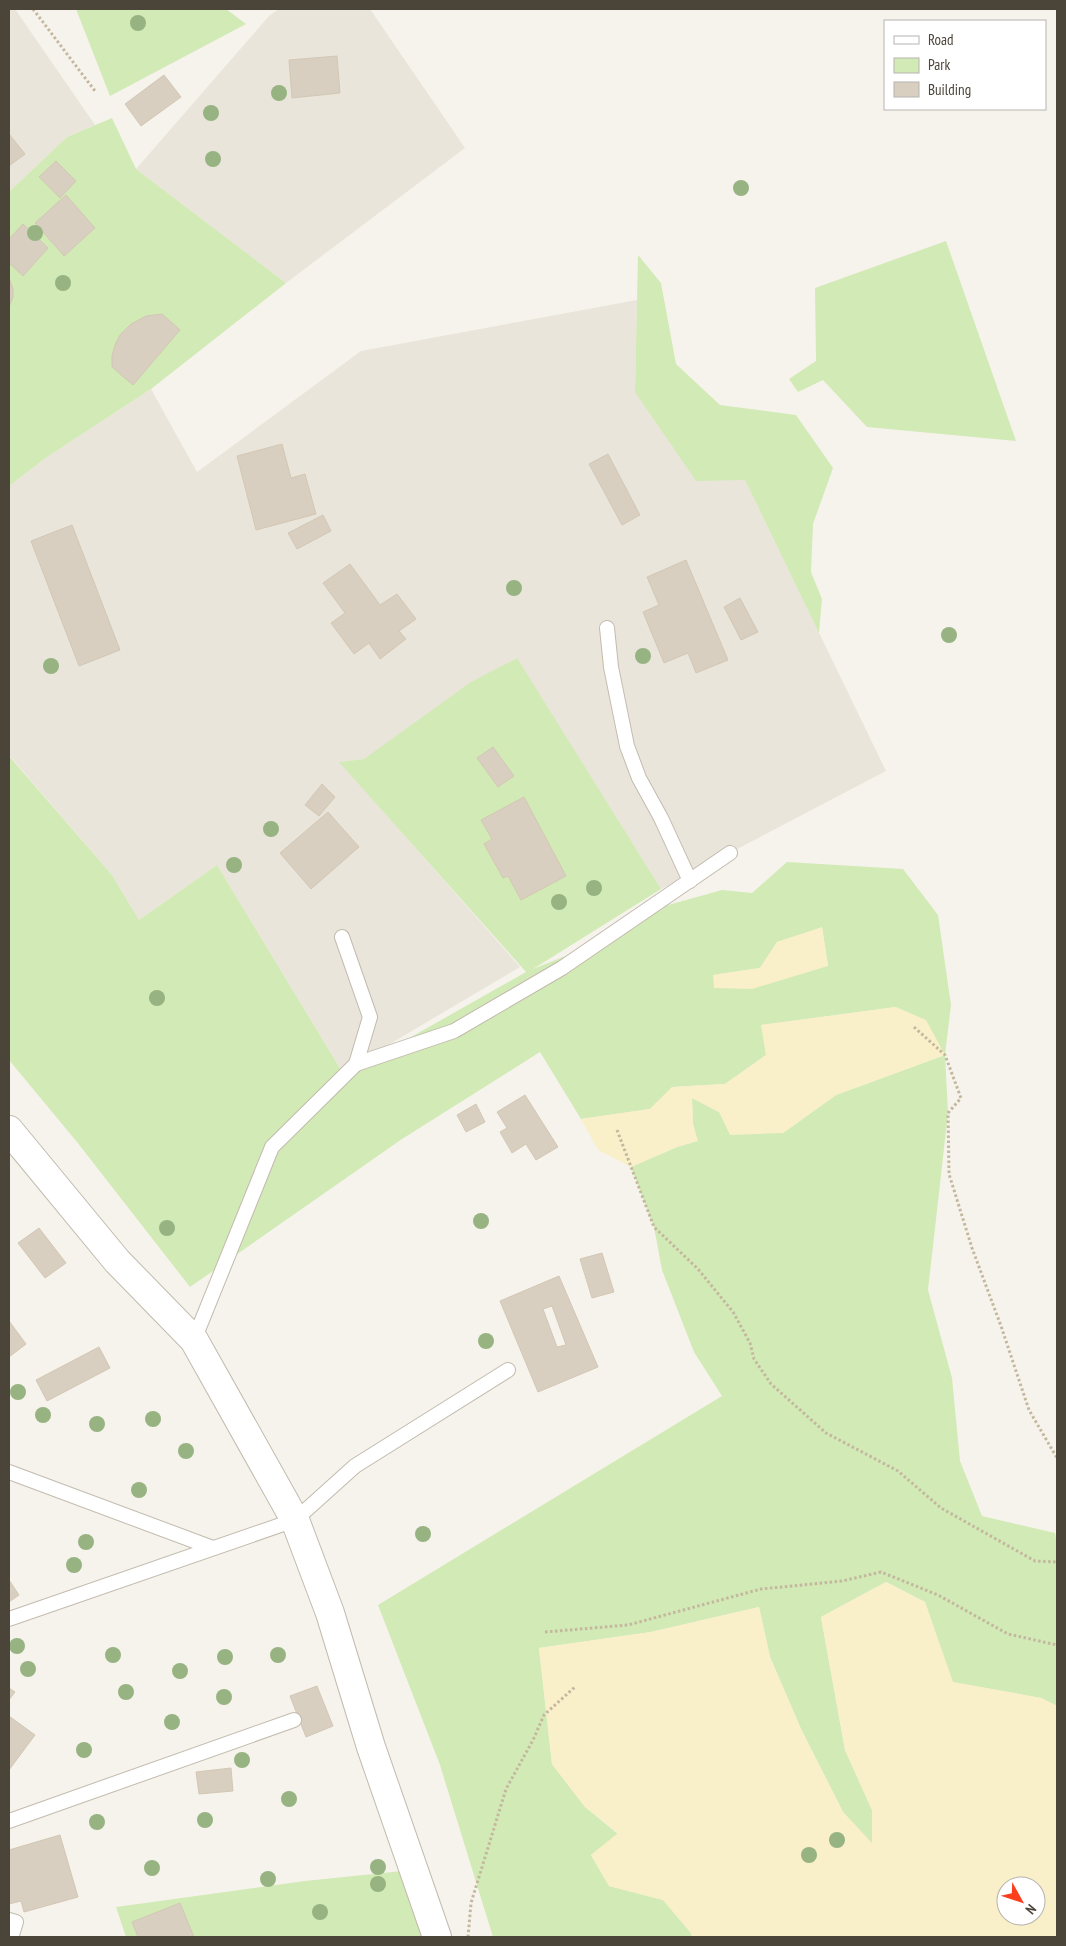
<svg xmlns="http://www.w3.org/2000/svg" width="1066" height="1946" font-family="'PT Sans Narrow',sans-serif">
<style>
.residential{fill:#eae5da}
.green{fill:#d2eab5;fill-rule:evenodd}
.sand{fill:#f9efc9;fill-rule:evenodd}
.building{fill:#d8cfc1;stroke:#d3c7b4;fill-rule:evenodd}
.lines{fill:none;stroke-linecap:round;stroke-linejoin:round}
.service-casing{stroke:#c2bbae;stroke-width:16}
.minor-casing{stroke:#c2bbae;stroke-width:30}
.path{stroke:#c4b79f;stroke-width:3;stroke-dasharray:2.5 2.5;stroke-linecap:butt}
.service{stroke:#fff;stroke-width:14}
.minor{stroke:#fff;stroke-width:28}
.tree{fill:#97b381}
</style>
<rect width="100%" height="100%" fill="#f6f3ec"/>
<!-- residential -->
<g class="residential">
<path d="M9 9H15L95 125 67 137 9 192Z"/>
<path d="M279 9H370L465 148 286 283 136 169 269 16Z"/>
<path d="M637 300 635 392 745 480 886 771 661 889 516 658 364 759 340 762 520 967 356 1064 344 1075 217 865 139 920 112 875 9 755V486L47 457 151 389 197 472 361 351Z"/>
</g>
<!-- green -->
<g class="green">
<path d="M76 9H226L246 24 110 96Z"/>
<path d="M112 118 136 169 286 283 151 389 47 457 9 486V192L67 137Z"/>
<path d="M946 241 1016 441 867 427 823 380 798 392 789 379 816 361 815 288Z"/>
<path d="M638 255 661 283 676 364 720 405 796 415 833 468 813 524 811 572 822 599 819 633 745 480 696 481 635 392Z"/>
<path d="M517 658 661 889 533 969 633 929 654 909 722 890 752 893 787 862 903 869 938 915 951 1005 945 1055 948 1113 928 1290 952 1378 960 1461 982 1516 1055 1533 1057 1544V1706L1041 1698 952 1682 925 1602 886 1582 821 1617 845 1750 872 1810V1844L843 1812 801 1729 770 1657 759 1607 651 1632 539 1648 552 1764 585 1807 618 1834 591 1855 609 1886 663 1900 691 1933 692 1937H493L440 1765 378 1605 722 1396 694 1352 662 1270 654 1227 631 1167 677 1147 697 1141 693 1124 692 1098 719 1112 783 1133 836 1095 945 1055 896 1007 762 1025 766 1055 725 1084 673 1087 650 1109 581 1119 540 1052 402 1139 190 1287 77 1142 9 1060V756L112 875 139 920 217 865 344 1075 526 972 339 762 364 759 471 682ZM822 928 828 966 713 975 760 968 777 942Z"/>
<path d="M422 1869 442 1937H126L116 1907 305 1881Z"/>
</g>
<!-- sand -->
<g class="sand">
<path d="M822 927 828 966 752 989 714 988 713 975 760 968 777 942Z"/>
<path d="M896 1007 926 1020 945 1055 836 1095 783 1133 730 1135 719 1112 692 1098 693 1124 698 1141 677 1147 631 1167 598 1150 581 1119 650 1109 672 1087 725 1084 766 1055 761 1025Z"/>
<path d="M886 1582 925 1602 953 1682 1041 1698 1057 1706V1937H692L691 1933 663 1900 609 1886 591 1855 618 1833 585 1807 552 1764 539 1648 651 1632 759 1607 770 1657 801 1729 843 1812 872 1843V1810L845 1750 821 1617ZM1006 1886H1036V1916H1006Z"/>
</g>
<!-- building -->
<g class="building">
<path d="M337 56 340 93 292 98 289 60Z"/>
<path d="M164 75 181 97 141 126 125 104Z"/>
<path d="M9 134 25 154 9 166Z"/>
<path d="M56 161 76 181 60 198 39 177Z"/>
<path d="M66 195 95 228 64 256 35 223Z"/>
<path d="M23 224 48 248 23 276 9 263V239Z"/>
<path d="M9 278 13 289V297L9 307Z"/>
<path d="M162 314 180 330 133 385 112 367V356L115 345 120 335 131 324 146 316Z"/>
<path d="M282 444 291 478 305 474 316 514 256 530 237 456Z"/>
<path d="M608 454 640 515 622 525 589 464Z"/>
<path d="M323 515 331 531 297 549 288 533Z"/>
<path d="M72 525 120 650 79 666 31 541Z"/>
<path d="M686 560 728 660 696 673 688 653 664 663 643 612 659 605 647 577Z"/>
<path d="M350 564 380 605 397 594 416 619 399 631 406 639 380 659 369 643 354 654 331 623 345 613 323 583Z"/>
<path d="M740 598 758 632 741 640 724 607Z"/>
<path d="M493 747 514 776 498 787 477 758Z"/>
<path d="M322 784 335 797 319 816 305 805Z"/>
<path d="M524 797 566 876 521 900 508 876 503 878 484 844 492 839 481 820Z"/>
<path d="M328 812 359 847 311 889 280 853Z"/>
<path d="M525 1095 558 1147 536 1160 526 1144 512 1153 500 1132 507 1128 497 1112Z"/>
<path d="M476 1104 485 1122 466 1132 457 1115Z"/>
<path d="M39 1228 66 1263 45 1278 18 1243Z"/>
<path d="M602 1253 614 1292 592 1298 580 1259Z"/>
<path d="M559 1276 598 1367 538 1392 500 1301ZM552 1306 566 1345 557 1347 543 1309Z"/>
<path d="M9 1321 26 1344 9 1357Z"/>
<path d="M99 1347 110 1368 47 1401 36 1380Z"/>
<path d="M9 1580 19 1595 9 1602Z"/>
<path d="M317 1686 333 1726 306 1737 290 1696Z"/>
<path d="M9 1688 15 1692 9 1700Z"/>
<path d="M9 1716 35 1735 9 1770Z"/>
<path d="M231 1768 233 1791 199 1794 196 1772Z"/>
<path d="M60 1835 78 1897 24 1912 21 1901 9 1904V1850Z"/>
<path d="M180 1903 194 1937H138L132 1922Z"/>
</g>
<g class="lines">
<!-- service casing -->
<g class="service-casing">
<g id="service">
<path d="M607 628 611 667 627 746 639 778 661 818 690 881"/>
<path d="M356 1064 454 1031 562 968 730 853"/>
<path d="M194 1340 272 1147 356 1064 370 1017 342 937"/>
<path d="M9 1472 213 1548"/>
<path d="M9 1619 295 1520 355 1466 508 1370"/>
<path d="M9 1821 294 1720"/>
<path d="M9 1920 16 1922 12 1935 9 1937"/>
</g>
</g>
<!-- minor casing -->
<g class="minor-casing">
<path id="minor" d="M9 1130 117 1261 194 1340 295 1520 330 1613 371 1747 437 1937"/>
</g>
<!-- path -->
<g class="path">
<path d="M33 9 95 91"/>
<path d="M914 1027 945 1055 961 1098 948 1113 949 1174 972 1248 1001 1326 1029 1410 1057 1458"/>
<path d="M617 1130 654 1227 698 1269 733 1312 750 1343 754 1359 771 1384 826 1433 898 1471 941 1508 1035 1561 1057 1562"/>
<path d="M545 1632 628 1625 761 1589 842 1581 881 1572 938 1595 1008 1634 1057 1645"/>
<path d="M468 1937 471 1903 506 1789 533 1740 544 1715 576 1686"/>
</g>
<!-- service -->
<use href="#service" class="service"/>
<!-- minor -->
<use href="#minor" class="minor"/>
</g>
<!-- trees -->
<g class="tree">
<circle cx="138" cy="23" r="8"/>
<circle cx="279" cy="93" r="8"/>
<circle cx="211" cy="113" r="8"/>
<circle cx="213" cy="159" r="8"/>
<circle cx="741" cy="188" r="8"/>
<circle cx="35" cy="233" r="8"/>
<circle cx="63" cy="283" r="8"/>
<circle cx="514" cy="588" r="8"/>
<circle cx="949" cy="635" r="8"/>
<circle cx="643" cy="656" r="8"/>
<circle cx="51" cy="666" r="8"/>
<circle cx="271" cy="829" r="8"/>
<circle cx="234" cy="865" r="8"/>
<circle cx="594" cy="888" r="8"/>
<circle cx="559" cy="902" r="8"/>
<circle cx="157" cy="998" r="8"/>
<circle cx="481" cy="1221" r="8"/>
<circle cx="167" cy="1228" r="8"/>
<circle cx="486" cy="1341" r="8"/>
<circle cx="18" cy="1392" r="8"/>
<circle cx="43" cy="1415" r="8"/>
<circle cx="153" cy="1419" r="8"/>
<circle cx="97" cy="1424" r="8"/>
<circle cx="186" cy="1451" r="8"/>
<circle cx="139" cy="1490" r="8"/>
<circle cx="423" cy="1534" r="8"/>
<circle cx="86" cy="1542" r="8"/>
<circle cx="74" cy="1565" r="8"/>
<circle cx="17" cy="1646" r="8"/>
<circle cx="113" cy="1655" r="8"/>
<circle cx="278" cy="1655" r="8"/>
<circle cx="225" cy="1657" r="8"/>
<circle cx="28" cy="1669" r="8"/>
<circle cx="180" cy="1671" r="8"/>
<circle cx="126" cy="1692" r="8"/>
<circle cx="224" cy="1697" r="8"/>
<circle cx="172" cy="1722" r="8"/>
<circle cx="84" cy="1750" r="8"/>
<circle cx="242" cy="1760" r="8"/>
<circle cx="289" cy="1799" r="8"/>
<circle cx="205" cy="1820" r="8"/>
<circle cx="97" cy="1822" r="8"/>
<circle cx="837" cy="1840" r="8"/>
<circle cx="809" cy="1855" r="8"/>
<circle cx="378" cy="1867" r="8"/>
<circle cx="152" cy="1868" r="8"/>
<circle cx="268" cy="1879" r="8"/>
<circle cx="378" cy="1884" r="8"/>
<circle cx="320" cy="1912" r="8"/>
</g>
<!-- border -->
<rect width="1066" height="1946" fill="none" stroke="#4b4439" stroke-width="20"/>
<!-- legend -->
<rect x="884" y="20" width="162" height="90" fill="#ffffff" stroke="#b7b4b0"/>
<rect x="894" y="36" width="25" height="8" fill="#ffffff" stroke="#b7b4b0"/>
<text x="928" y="45" font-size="15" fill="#4b4439">Road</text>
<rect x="894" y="58" width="25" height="15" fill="#d2eab5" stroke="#b7b4b0"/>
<text x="928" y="70" font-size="15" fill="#4b4439">Park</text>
<rect x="894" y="82" width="25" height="15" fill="#d8cfc1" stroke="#b7b4b0"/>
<text x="928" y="95" font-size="15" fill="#4b4439">Building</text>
<!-- north arrow -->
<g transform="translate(1021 1901) rotate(130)"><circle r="24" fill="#ffffff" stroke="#b7b4b0"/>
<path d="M0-4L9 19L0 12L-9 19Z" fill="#fc3f1d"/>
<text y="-8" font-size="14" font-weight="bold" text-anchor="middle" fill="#4b4439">N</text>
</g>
</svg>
